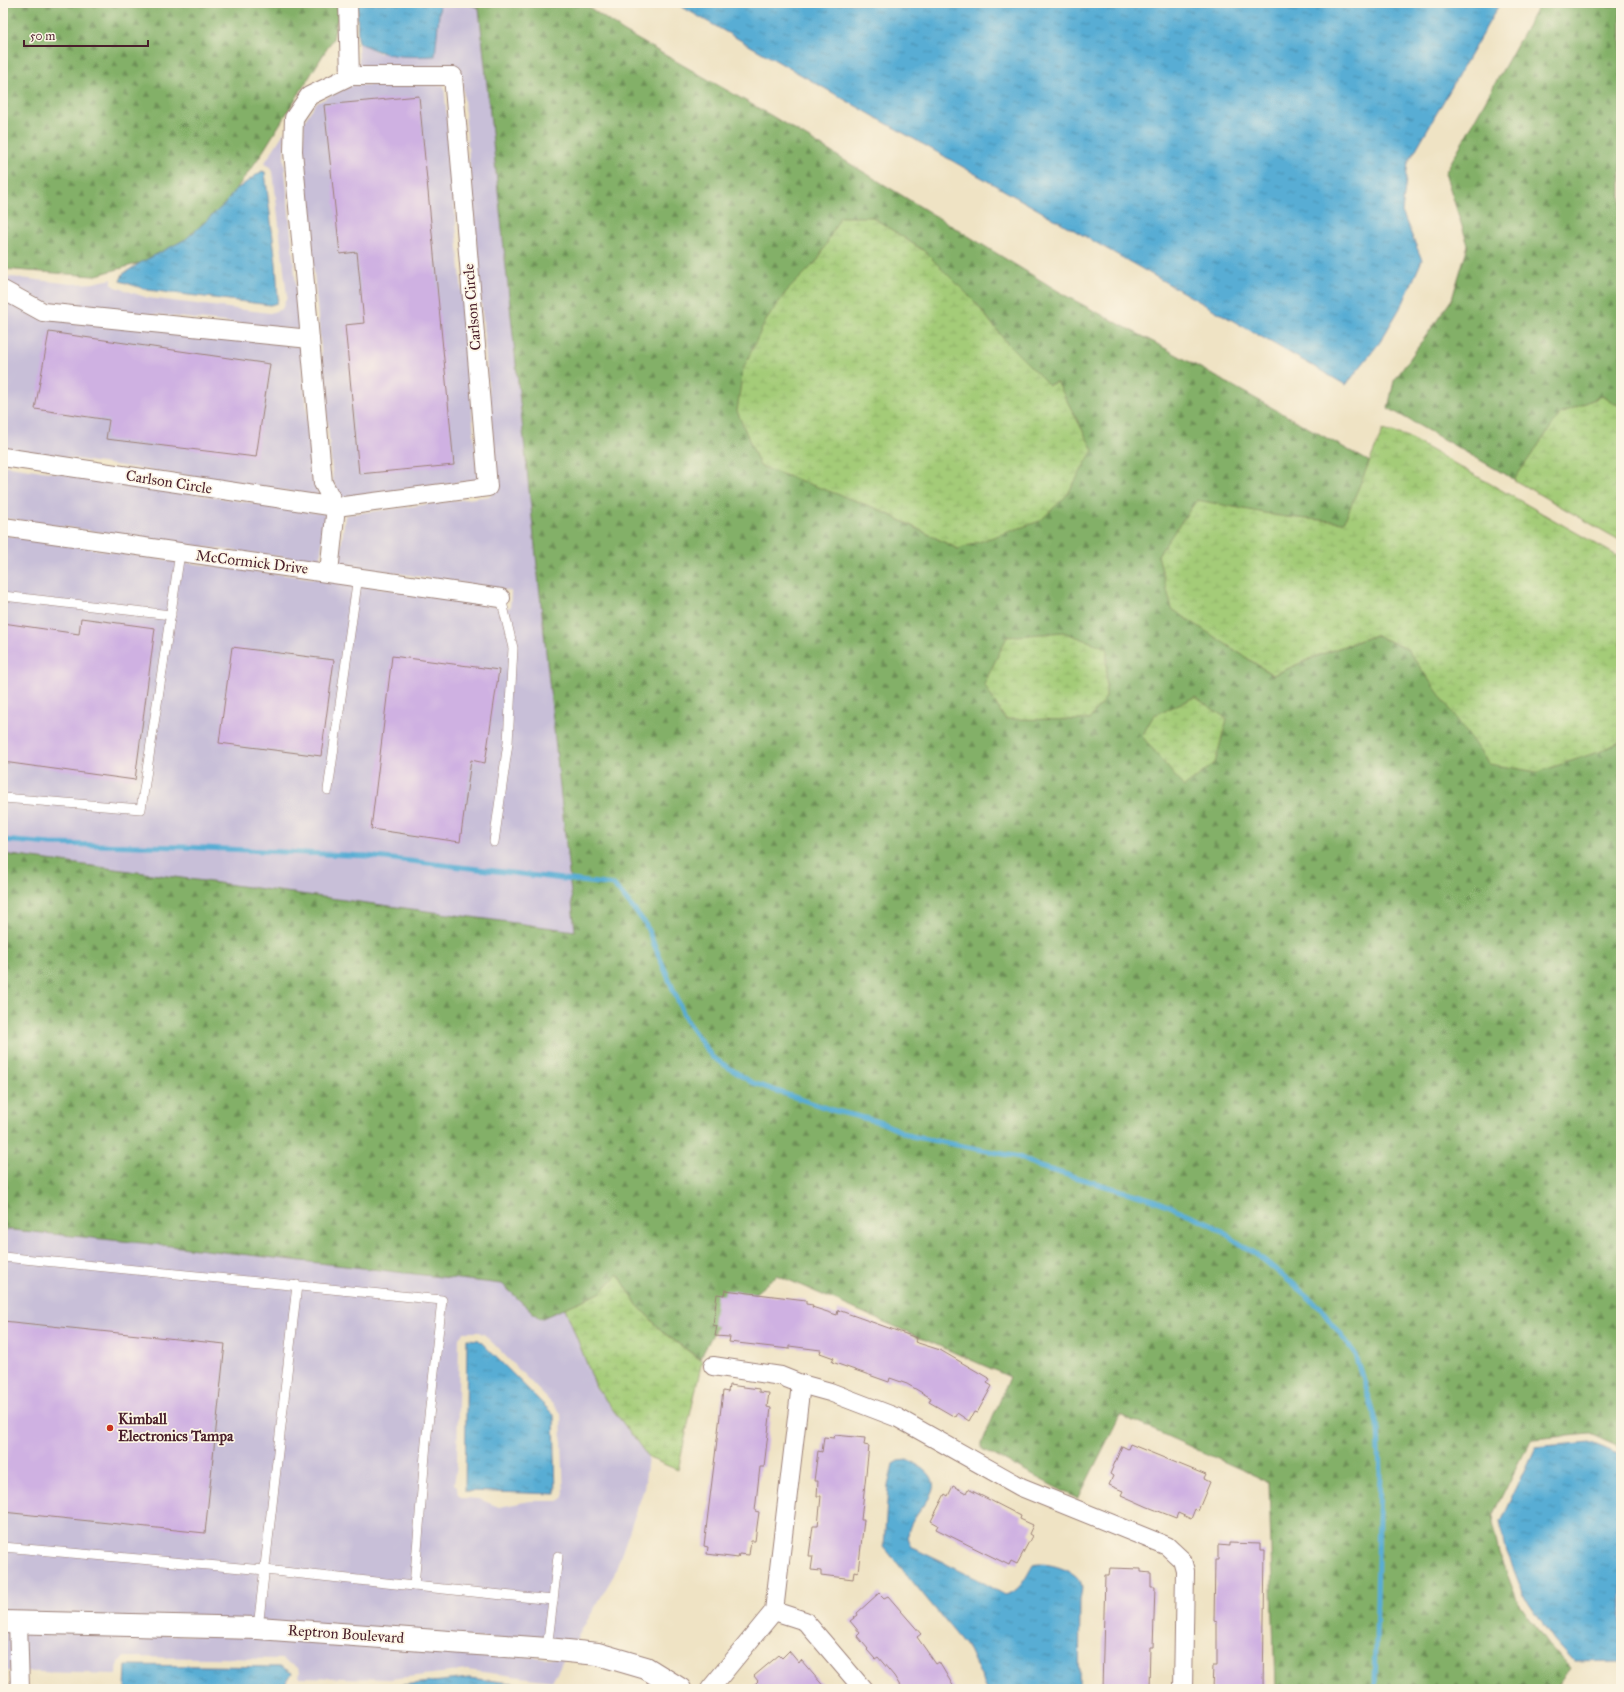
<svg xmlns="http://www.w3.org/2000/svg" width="1624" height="1692" font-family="'IM FELL Great Primer',serif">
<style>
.industrial{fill:#c8bfd8;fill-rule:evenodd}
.forest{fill:url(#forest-firs);stroke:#66684a;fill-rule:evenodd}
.wetland{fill:url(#wetland-marsh);stroke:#777652}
.water{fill:url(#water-ripples);stroke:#516680}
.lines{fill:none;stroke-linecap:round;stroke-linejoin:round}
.stream{stroke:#58add4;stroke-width:5}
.building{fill:#cfb1e2}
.lane-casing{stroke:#9c8178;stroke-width:10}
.street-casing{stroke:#9c8178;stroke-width:20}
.secondary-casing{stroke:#9c8178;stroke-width:24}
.lane{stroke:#fff;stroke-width:9}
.street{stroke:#fff;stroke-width:18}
.secondary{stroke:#fff;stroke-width:22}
.poi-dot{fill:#c8321e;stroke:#fcf5e5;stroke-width:1.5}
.labels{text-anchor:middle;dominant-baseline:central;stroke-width:3.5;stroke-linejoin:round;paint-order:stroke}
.street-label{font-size:15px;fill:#4a1f2b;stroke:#fcf5e5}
.poi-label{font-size:15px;font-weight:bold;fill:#4a1f2b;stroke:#fcf5e5;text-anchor:start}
</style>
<defs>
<pattern id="forest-firs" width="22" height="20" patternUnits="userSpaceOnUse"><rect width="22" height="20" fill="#83b068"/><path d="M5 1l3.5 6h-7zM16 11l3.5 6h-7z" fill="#6d8f56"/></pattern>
<pattern id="wetland-marsh" width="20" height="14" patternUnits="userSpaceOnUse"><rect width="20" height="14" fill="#a4cc78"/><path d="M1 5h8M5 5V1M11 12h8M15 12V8" fill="none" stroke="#8faf68"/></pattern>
<pattern id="water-ripples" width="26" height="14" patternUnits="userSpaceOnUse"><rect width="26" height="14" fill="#58add4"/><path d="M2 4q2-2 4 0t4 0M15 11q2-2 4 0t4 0" fill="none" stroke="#4b8cac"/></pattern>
</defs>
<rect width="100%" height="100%" fill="#fcf5e5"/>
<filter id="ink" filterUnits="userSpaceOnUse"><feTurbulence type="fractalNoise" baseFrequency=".025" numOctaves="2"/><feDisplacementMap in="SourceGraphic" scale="8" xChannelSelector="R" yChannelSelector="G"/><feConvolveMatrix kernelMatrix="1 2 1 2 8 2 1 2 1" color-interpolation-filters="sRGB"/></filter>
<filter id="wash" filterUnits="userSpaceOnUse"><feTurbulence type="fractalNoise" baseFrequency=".012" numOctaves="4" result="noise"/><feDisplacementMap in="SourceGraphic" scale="16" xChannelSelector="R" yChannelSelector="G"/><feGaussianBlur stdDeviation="0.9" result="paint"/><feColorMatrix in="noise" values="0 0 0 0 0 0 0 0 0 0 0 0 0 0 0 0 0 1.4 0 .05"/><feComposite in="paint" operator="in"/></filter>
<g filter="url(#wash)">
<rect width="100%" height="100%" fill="#efe3c4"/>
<!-- industrial -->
<g class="industrial">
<path d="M440 3H466L479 8 575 932 3 854V535L180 562 328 580 510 608 511 591 339 564 345 515 490 496 497 488 462 76 359 67 358 42 379 53 434 56Z"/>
<path d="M353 85H444L478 480 341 498 333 482 303 152 304 121 316 103Z"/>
<path d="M285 131 284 158 300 330 45 303 3 280V276L72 284 93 283 112 279V284L116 287 148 298 270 313 282 309 287 297 273 172 271 167 264 164Z"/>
<path d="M3 300 301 347 314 483 320 496 3 448Z"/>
<path d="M3 465 326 514 320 562 181 544 3 518Z"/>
<path d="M3 1229 162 1245 502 1284 540 1319 565 1308 596 1387 648 1457 644 1489 614 1575 574 1643 3 1613ZM464 1332H479L485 1335 561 1413 564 1497 559 1501H530L499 1507 479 1499 462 1498 458 1494 457 1487 454 1485 457 1464 459 1338Z"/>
<path d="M3 1630 259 1637 564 1659 552 1681 467 1670 390 1679 299 1677 300 1672 298 1668 281 1659 125 1657 118 1662 117 1674 3 1671Z"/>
</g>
<!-- forest -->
<g class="forest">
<path d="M3 3H336L339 12 333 39 260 156 226 203 186 239 140 263 93 276 3 269Z"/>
<path d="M466 3H583L623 31 772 116 1068 297 1159 345 1370 462 1344 523 1285 517 1227 645 1273 675 1319 655 1375 635 1407 649 1443 696 1604 750 1621 741V1448L1590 1434 1533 1439 1529 1441 1493 1514 1492 1523 1499 1553 1518 1602 1548 1644 1570 1668 1556 1689H1275L1269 1482 1120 1415 1078 1499 982 1449V1443L1010 1377 777 1275 718 1324 700 1359 665 1334 637 1305 618 1274 600 1293 540 1319 502 1284 162 1245 3 1229V854L575 931 479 8ZM872 217 924 251 975 302 1006 342 1049 385 1057 382 958 549 878 509 765 322 786 292 818 260Z"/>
<path d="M1540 3H1621V407L1602 396 1560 414 1515 480 1388 408 1394 381 1452 299 1468 245 1445 173Z"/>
</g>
<!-- wetland -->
<g class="wetland">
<path d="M840 217H872L924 251 975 302 1006 342 1049 385 1057 382 1093 450 1067 495 1040 521 958 549 878 509 760 466 737 411 743 369 765 322 786 292 818 260Z"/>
<path d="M1602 396 1621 407V541L1514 480 1560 414Z"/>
<path d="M1383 430 1406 436 1621 558V741L1604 750 1538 772 1489 764 1407 649 1375 635 1319 655 1273 675 1172 609 1158 555 1197 500 1285 517 1344 522Z"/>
<path d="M1063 632 1107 648 1106 697 1089 720 1005 719 984 684 1007 637Z"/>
<path d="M1195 697 1227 719 1215 763 1184 787 1142 736 1154 715Z"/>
<path d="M618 1274 637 1305 665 1334 702 1361 678 1470 649 1458 596 1387 565 1308 600 1293Z"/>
</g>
<!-- water -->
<g class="water">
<path d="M357 3H440L435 56C402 57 388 58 358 42Z"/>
<path d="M675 3H1500L1408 163 1402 212 1422 260 1403 303 1380 342 1346 385Z"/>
<path d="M262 171 265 172 276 263 278 297 277 303 270 305 148 290 120 281 123 274 140 263 186 239 226 203 234 191Z"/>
<path d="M467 1339 479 1340 554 1415 556 1494 465 1491Z"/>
<path d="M1589 1442 1621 1455V1661L1574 1662 1554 1640 1525 1598 1507 1553 1500 1522 1535 1447Z"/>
<path d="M909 1460C973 1491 888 1515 913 1548L977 1579 1005 1595C1020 1592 1026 1577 1033 1565 1045 1561 1077 1570 1081 1583 1083 1588 1081 1594 1080 1599L1079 1689H987L969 1650 884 1547 888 1486 893 1464 898 1461Z"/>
<path d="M126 1665 282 1667 292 1673 284 1686 275 1689H125Z"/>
<path d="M469 1678 565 1689H404L402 1685Z"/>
</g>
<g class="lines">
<!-- stream -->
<path class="stream" d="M3 840 51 844 184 847 367 856 614 885 645 923 687 1022 712 1057 751 1082 832 1110 880 1122 911 1136 1019 1157 1040 1167 1157 1201 1211 1224 1264 1260 1320 1307 1356 1355 1378 1427 1380 1472 1375 1689"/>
</g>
<g id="blocks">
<!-- building -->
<g class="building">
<path d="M419 96 454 465 359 474 345 325 364 323 357 252 340 254 324 105Z"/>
<path d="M49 332 270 364 256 457 106 439 109 420 35 409Z"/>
<path d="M81 618 155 628 135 780 3 762V623L79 634Z"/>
<path d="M232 647 334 660 321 756 219 743Z"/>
<path d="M392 656 499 670 485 763 471 760 460 842 371 829Z"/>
<path d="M725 1290 806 1300V1304L813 1305 812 1307 837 1315 838 1310 917 1338 915 1342 940 1350 990 1379 987 1383 992 1386 977 1413 974 1412 969 1421 957 1413 955 1417 929 1402 931 1398 907 1384 890 1378 889 1382 832 1362 834 1358 820 1353 821 1350 789 1346V1349L729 1342 730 1337 715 1336 717 1326 713 1325 717 1294 724 1295Z"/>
<path d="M3 1321 225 1344 205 1533 3 1512Z"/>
<path d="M729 1385 759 1389V1392L769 1393 767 1407 771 1408 764 1467H760L755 1511 759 1512 755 1541H751L749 1555 739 1554 738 1558 707 1554 708 1547 704 1546 723 1391 728 1392Z"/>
<path d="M835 1435 865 1438 864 1445 869 1446 861 1520H864L858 1572 854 1571 853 1579 821 1575V1571L811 1570 813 1556H809L813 1526H818L821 1496H817L818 1481H814L818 1451 822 1452 824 1437 834 1438Z"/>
<path d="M1130 1444 1206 1475 1204 1479 1210 1482 1198 1511 1195 1509 1191 1519 1178 1513 1176 1518 1148 1507 1121 1495 1123 1491 1109 1485 1113 1476 1110 1474 1122 1446 1128 1449Z"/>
<path d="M953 1486 966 1493 968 1489 984 1497 1021 1516 1020 1519 1033 1525 1029 1534 1032 1536 1017 1564 1011 1561 1009 1565 936 1529 938 1525 931 1521 945 1494 948 1496Z"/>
<path d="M1229 1543 1260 1544V1550H1265L1263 1689H1212L1213 1666H1217V1621L1214 1620 1215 1560H1218V1545L1229 1546Z"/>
<path d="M1110 1568 1141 1569V1572L1151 1573V1587H1155L1153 1647H1150L1149 1689H1102L1105 1575H1109Z"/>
<path d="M879 1593 884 1598 888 1596 921 1634 917 1637 936 1664 939 1662 955 1689H902L894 1676 878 1657 875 1659 867 1650 868 1649 857 1636 860 1633 850 1621 858 1615 857 1613Z"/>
<path d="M789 1651 799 1663 801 1660 826 1689H750L758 1681 754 1676 779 1655 782 1658Z"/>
</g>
</g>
</g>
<g filter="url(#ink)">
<use href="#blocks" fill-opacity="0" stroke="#9c8178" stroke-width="1"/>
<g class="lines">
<!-- lane casing -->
<g class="lane-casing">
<g id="lane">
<path d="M3 596 171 615"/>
<path d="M328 790 358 576"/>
<path d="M3 798 141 809 180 553"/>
<path d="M494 842 508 743 513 648 501 598"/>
<path d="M3 1257 442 1300 426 1443 414 1586 265 1570 3 1547"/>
<path d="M414 1586 553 1600 547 1649"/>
<path d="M553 1600 558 1556"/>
<path d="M258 1628 297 1285"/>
</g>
</g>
<!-- street casing -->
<g class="street-casing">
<g id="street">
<path d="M348 3 350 76"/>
<path d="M3 290 43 312 310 339"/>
<path d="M3 457 336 507 488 487 453 76H350L309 96 294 118 293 151 323 483 336 507 329 572"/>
<path d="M3 527C169 551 335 573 501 598"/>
<path d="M713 1366 781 1376 801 1384 830 1392 898 1418 1021 1487 1167 1546 1182 1560 1185 1571 1183 1689"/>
<path d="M774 1611 801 1384"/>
<path d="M18 1622 20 1689"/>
<path d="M710 1689 774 1611 805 1621 863 1689"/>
</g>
</g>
<!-- secondary casing -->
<g class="secondary-casing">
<path id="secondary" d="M3 1622 258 1628 547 1649 598 1654 646 1668 680 1689"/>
</g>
<!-- lane -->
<use href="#lane" class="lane"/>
<!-- street -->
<use href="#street" class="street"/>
<!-- secondary -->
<use href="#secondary" class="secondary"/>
</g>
</g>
<!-- markers -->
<circle class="poi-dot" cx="110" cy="1428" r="4"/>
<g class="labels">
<!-- street labels -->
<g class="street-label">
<text transform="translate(472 307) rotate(-95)">Carlson Circle</text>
<text transform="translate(169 482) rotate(9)">Carlson Circle</text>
<text transform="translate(252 562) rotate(7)">McCormick Drive</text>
<text transform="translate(346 1634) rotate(4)">Reptron Boulevard</text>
</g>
<!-- poi labels -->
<g class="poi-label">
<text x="118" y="1419">Kimball<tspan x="118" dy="17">Electronics Tampa</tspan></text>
</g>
</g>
<!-- margin -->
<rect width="1624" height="1692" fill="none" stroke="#fcf5e5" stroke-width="16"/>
<!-- scale -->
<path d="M24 40v6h124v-6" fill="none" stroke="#4a1f2b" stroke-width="2"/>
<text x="30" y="40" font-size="12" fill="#4a1f2b" stroke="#fcf5e5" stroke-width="3" paint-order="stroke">50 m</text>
</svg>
